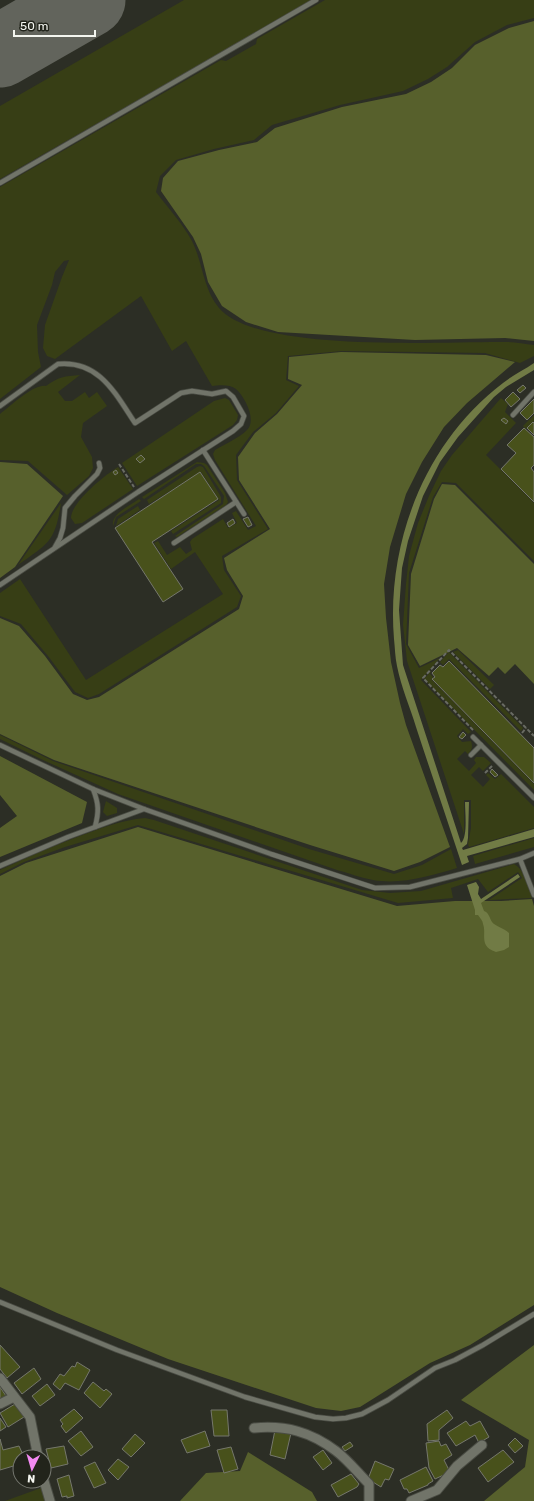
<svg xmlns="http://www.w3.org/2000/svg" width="534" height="1501" font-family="Rubik,sans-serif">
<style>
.green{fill:#373e15}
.forest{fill:#57602c}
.water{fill:#717b45}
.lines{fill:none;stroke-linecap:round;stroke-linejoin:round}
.taxiway{stroke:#62645c;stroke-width:29}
.runway{stroke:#62645c;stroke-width:73}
.building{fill:#48511b;stroke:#75776c}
.service-casing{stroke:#4a4c44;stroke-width:6}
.minor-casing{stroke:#4a4c44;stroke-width:11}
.path{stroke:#696b63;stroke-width:2;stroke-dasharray:4 2;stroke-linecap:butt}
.service{stroke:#717469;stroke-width:4.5}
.minor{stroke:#717469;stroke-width:9}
</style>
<rect width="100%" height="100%" fill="#2c2e25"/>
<!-- green -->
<g class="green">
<path d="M184 0H312L0 179V106Z"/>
<path d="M325 0H534V18L507 25 475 42 447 67 428 79 403 91 340 105 272 125 254 140 214 149 176 160 160 176 156 192C168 208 183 224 192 241 203 263 203 289 219 308 258 354 447 341 507 342 516 342 525 344 534 345V356L520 363 485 353 342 351 288 356 286 380 299 386 276 413 253 432 236 455 237 480 268 529 222 556 224 570 241 596 237 607 99 694 88 698 75 692 48 656 21 624 0 616V593L20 579 86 680 223 594 195 552 171 569 154 543 158 541 167 555 180 547 186 554 192 550 190 542 192 539 223 519 228 528 237 523 232 513 236 511 248 530 256 526 215 460 213 454 215 450C225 444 239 438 247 430 257 420 245 397 236 389 230 384 219 385 212 386L186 341 172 351 141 296 55 359 47 356 43 348 45 325 62 277 69 260 64 261 55 272 52 285 37 325 38 352 41 367 0 399V187L221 60 226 61 256 44 257 39Z"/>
<path d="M80 375 58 392 65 401H72L85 392 89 398 97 392 107 406 83 423 81 437 92 457 93 468 89 476 67 495 28 461 0 460V414C11 406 33 384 46 386 58 377 65 376 80 375Z"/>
<path d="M225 398 229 400 238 415 237 420 233 425 137 486 122 463 214 401Z"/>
<path d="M501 398 508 404 505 412 516 423 486 455 534 503V561L456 483 442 482 433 497 409 573 406 644 419 668 440 658 421 680 471 732 468 734 463 729 457 736 462 742 471 741C473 747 472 750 468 754L465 751 457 759 469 771 476 763 474 760 476 757H484L491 763 483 771 479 767 471 775 483 787 490 779 486 775 488 773 495 779 501 774 534 807V828L469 847 468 844 471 828V800H464V834L407 661 403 625 406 584 409 556 418 523 429 496 441 471 452 455Z"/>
<path d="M534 415V421L526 429 523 426Z"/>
<path d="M197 462 204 463 207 465 225 493 228 502 226 505 177 537 175 536 223 504 224 496 204 466 201 464H196L144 499 142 497Z"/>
<path d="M200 466 203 467 221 497V503L173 534 171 531 219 500 201 472 149 504 147 500 197 467Z"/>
<path d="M118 467 133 489 82 523 75 524 71 518C71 502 105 475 118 467Z"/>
<path d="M139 499 141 501 116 517 113 526C111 513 130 506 139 499Z"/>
<path d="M61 503C55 542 49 543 18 565Z"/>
<path d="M138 506 140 510 116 526 118 519Z"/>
<path d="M458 650 494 685 490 689 453 652Z"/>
<path d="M449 652 523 728 521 731 449 659 443 665 440 662Z"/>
<path d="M431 671 430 674 433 677 432 680 534 784V790L424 679Z"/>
<path d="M0 735 53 761 309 849 394 874 422 865 451 849 457 868C430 876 401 885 373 880 361 878 349 873 337 870L118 794 43 760 0 739Z"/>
<path d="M106 801 117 808V813L107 816 103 812Z"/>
<path d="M145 818 154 820 362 890 390 893 421 891 514 864C525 870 529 887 532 898L489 900 522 878 518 872 488 892 478 879 451 888 453 898 398 903 138 825 65 847 24 862 0 874V870C25 858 51 847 77 837 99 829 121 820 145 818Z"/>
<path d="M534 838V847L475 864 473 856Z"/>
<path d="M41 1488 45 1501H5Z"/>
</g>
<!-- forest -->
<g class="forest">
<path d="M534 21V341L505 338 415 340 278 332 246 322 222 306 208 282 201 254 193 237 161 191 163 178 178 161 219 150 257 142 275 128 342 107 406 94 431 82 452 68 475 45 509 28Z"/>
<path d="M341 352 486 355 515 362 467 403 444 427 422 462 406 494 390 547 384 584 386 618 391 662 400 703 406 725 450 847 420 862 394 871 310 845 54 760 0 734V618L19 626 45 656 73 694 87 700 99 697 239 609 243 596 227 570 224 558 270 529 239 480 238 457 255 433 277 414 302 385 288 379 289 357Z"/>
<path d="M0 462 27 464 63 496 15 567 0 578Z"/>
<path d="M442 484 455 485 534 564V684L515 664 505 674 498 667 489 676 457 648 420 666 408 645 411 574 434 499Z"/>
<path d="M0 756 87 802 82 823 0 857V828L17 816 0 795Z"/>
<path d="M138 827 397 906 455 901H501L532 899 534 906V1305L470 1345 430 1363 360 1407 341 1411 316 1408 168 1359 57 1313 0 1287V876L26 863Z"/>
<path d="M534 1345V1501H484L525 1467 529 1440 461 1400Z"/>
<path d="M248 1452 312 1492 317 1501H180L206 1473 240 1471Z"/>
</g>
<!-- water -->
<g class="water">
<path d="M534 363V370L506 387 494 397 458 437 440 462 423 496 408 541 402 568 399 610 403 665 461 843C468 836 465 813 465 802H469L468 838 467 844 462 848 463 850 534 829V837L467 856 469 862 462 865C447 819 431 773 416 727 410 707 401 687 397 666 395 657 395 648 394 639 386 543 425 442 503 383 513 375 524 370 534 363Z"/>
<path d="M518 874 520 877 481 903 484 911C489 913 489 917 492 922 495 926 504 928 509 933V947L504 950 496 952C478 946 487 934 483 924 483 921 480 918 478 915H475V910L467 885 476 882 479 887 478 894 481 899Z"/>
</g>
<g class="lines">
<!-- taxiway -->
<path class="taxiway" d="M0 35 26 36"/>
<!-- runway -->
<path class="runway" d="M0 51 89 0"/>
</g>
<!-- building -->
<g class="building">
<path d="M523 385 526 388 520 393 517 390Z"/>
<path d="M513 392 520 399 511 407 505 400Z"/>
<path d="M534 399V413L527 420 520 413Z"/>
<path d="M504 418 508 421 506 424 501 420Z"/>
<path d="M533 422 534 423V435L527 428Z"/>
<path d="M524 428 534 437V465L531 468 534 472V502L501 469 516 453 507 445Z"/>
<path d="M141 455 145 459 140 463 136 459Z"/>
<path d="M116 470 118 473 115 475 113 472Z"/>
<path d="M200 472 218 499 152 542 183 589 163 602 115 528Z"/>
<path d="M248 517 252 525 248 527 243 519Z"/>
<path d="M233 519 235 523 229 527 227 523Z"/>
<path d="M449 661 534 748V783L432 679 435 677 432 673 440 665 443 667Z"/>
<path d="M463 732 466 735 462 739 459 737Z"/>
<path d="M492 769 498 775 495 777 490 772Z"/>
<path d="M0 1345 20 1367 7 1378 0 1369Z"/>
<path d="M77 1362 90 1370 79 1390 65 1383 60 1390 53 1384 60 1374 64 1376 72 1366 75 1367Z"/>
<path d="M34 1368 41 1379 22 1394 14 1383Z"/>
<path d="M93 1382 104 1391 106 1389 112 1394 100 1408 84 1393Z"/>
<path d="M47 1384 55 1395 40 1406 32 1396Z"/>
<path d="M0 1387 6 1396 0 1399Z"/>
<path d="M15 1404 24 1417 8 1427 0 1413Z"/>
<path d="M74 1409 83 1418 66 1433 61 1426 63 1424 60 1420Z"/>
<path d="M211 1410H227L229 1436H214Z"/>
<path d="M447 1410 453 1418 439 1430V1440L428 1441 427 1424Z"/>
<path d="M0 1418 6 1427 0 1431Z"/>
<path d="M466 1421 470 1426 480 1421 489 1437 479 1443 475 1435 456 1446 447 1433Z"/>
<path d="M275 1430 291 1433 285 1459 270 1455Z"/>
<path d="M81 1431 93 1447 81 1456 68 1441Z"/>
<path d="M205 1431 210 1446 187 1453 181 1440Z"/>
<path d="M135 1434 145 1443 131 1457 122 1449Z"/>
<path d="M515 1438 523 1446 515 1453 508 1445Z"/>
<path d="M0 1439 3 1450 19 1446 24 1457H20V1464L0 1470Z"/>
<path d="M439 1441 441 1446 446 1444 452 1455 444 1460 450 1472 435 1479 429 1468 426 1443Z"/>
<path d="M350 1442 353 1446 345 1451 342 1447Z"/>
<path d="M64 1446 68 1464 51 1468 46 1449Z"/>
<path d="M231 1447 238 1469 224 1473 217 1450Z"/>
<path d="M323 1450 332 1463 323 1470 313 1457Z"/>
<path d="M503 1450 514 1462 488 1482 478 1468Z"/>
<path d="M118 1459 129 1467 118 1480 108 1470Z"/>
<path d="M375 1461 394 1469 389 1480 385 1479 381 1487 368 1479Z"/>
<path d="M95 1462 106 1483 94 1488 84 1467Z"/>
<path d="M426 1467 433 1481 428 1484V1485L409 1493 407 1489H404L400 1480Z"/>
<path d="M351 1474 359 1484 357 1487 338 1497 331 1485Z"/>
<path d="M69 1475 74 1496 67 1498V1496L62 1497 57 1479Z"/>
</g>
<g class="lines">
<!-- service casing -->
<g class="service-casing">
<g id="service">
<path d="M0 183 316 0"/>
<path d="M0 406 58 364C99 360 115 393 135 423L181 393 192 391 212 394 226 391 233 397 244 416 241 424 233 431 138 492 0 585"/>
<path d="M513 415 534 392"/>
<path d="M203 450 244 514"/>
<path d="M174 543 236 502"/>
<path d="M55 547 60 538 63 528 65 508 75 496 97 474 100 468 99 463"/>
<path d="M473 737 534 798"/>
<path d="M0 745 93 789 144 809 271 854 375 888 410 887 520 859 534 853"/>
<path d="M471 755 481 745"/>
<path d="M93 789C99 804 99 812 95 827"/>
<path d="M520 859 534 895"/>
<path d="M0 866 68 837 144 809"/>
<path d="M0 1302 117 1350 245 1397 315 1417 333 1419 346 1418 362 1414 388 1400 435 1368 455 1360 483 1345 534 1314"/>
</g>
</g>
<!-- minor casing -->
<g class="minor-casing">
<g id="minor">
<path d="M0 1378 30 1417 38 1457"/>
<path d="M0 1404 14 1397"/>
<path d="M254 1428C286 1425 311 1432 336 1451 348 1460 358 1473 369 1484V1501"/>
<path d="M44 1481 50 1501"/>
<path d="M411 1501 437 1490 457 1466 482 1445"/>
</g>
</g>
<!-- path -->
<g class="path">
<path d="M119 464 134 487"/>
<path d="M473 730 423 678 449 650 534 736"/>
<path d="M522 733 526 728"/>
<path d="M485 773 492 766"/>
</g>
<!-- service -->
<use href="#service" class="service"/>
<!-- minor -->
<use href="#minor" class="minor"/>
</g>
<!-- north arrow -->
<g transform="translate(32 1469) rotate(185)"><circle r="19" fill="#22241b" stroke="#767870"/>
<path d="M0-3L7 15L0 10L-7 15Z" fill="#f38af2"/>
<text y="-6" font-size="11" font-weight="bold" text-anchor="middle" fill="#f4f6f0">N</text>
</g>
<!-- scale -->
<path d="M14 30v6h81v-6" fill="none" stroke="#f4f6f0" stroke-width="2"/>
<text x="20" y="30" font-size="12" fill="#f4f6f0" stroke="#22241b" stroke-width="3" paint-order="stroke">50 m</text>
</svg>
